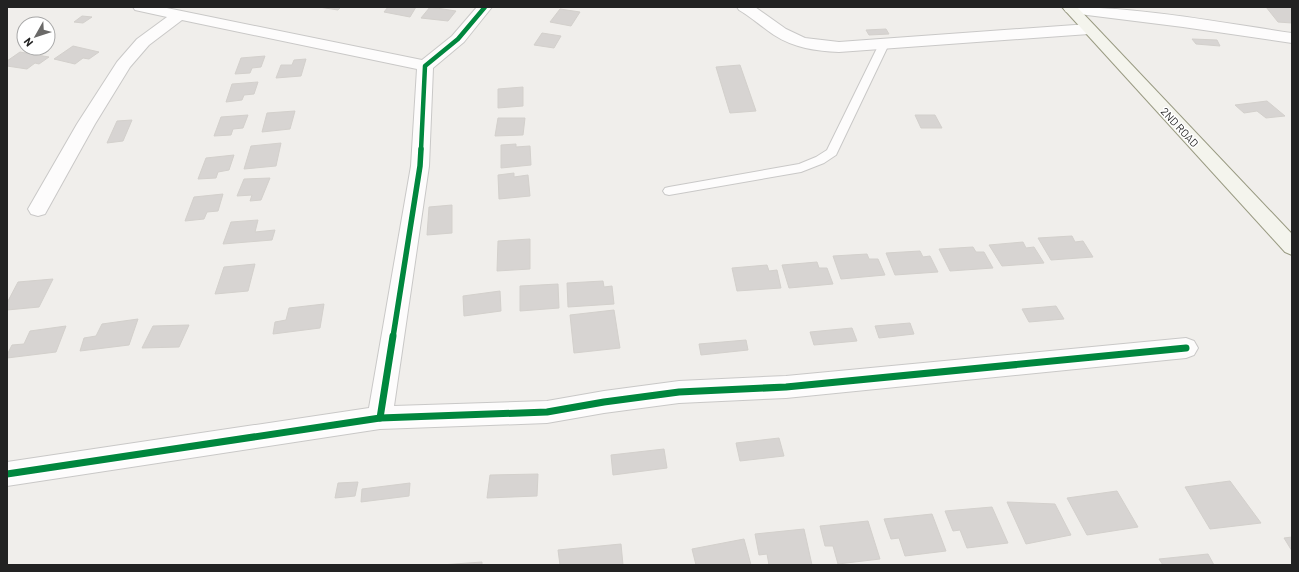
<svg xmlns="http://www.w3.org/2000/svg" width="1299" height="572" font-family="Barlow,sans-serif">
<style>
.building{fill:#d7d4d2;stroke:#d3d0cc}
.lines{fill:none;stroke-linecap:round;stroke-linejoin:round}
.lane-casing{stroke:#c9c8c7;stroke-width:2}
.street-casing{stroke:#c9c8c7;stroke-width:2}
.secondary-casing{stroke:#999a82;stroke-width:2}
.lane{fill:#fdfcfc;fill-rule:evenodd}
.street{fill:#fdfcfc;fill-rule:evenodd}
.secondary{fill:#f4f4ed;fill-rule:evenodd}
.cycleway-far2-casing{stroke:#fff;stroke-width:6}
.cycleway-far1-casing{stroke:#fff;stroke-width:8}
.cycleway-casing{stroke:#fff;stroke-width:10}
.cycleway-far2{stroke:#00873e;stroke-width:4.5}
.cycleway-far1{stroke:#00873e;stroke-width:5.5}
.cycleway{stroke:#00873e;stroke-width:7}
.labels{text-anchor:middle;dominant-baseline:central;stroke-width:3;stroke-linejoin:round;paint-order:stroke}
.street-label{font-size:11px;fill:#222;stroke:#fff}
</style>
<rect width="100%" height="100%" fill="#f0eeeb"/>
<!-- building -->
<g class="building">
<path d="M319 7H341L338 10Z"/>
<path d="M388 7H416L410 17 384 12Z"/>
<path d="M430 7 456 11 448 21 421 18Z"/>
<path d="M1266 7H1292V23L1278 22Z"/>
<path d="M560 9 580 12 571 26 550 22Z"/>
<path d="M82 16 92 17 83 23 74 22Z"/>
<path d="M886 29 889 34 869 35 866 30Z"/>
<path d="M542 33 561 36 554 48 534 45Z"/>
<path d="M1192 39 1217 40 1220 46 1196 44Z"/>
<path d="M73 46 99 52 89 59 83 58 75 64 54 59Z"/>
<path d="M20 52 49 57 39 64 35 63 27 69 7 66V61Z"/>
<path d="M265 56 261 67 252 68 250 73 235 74 241 58Z"/>
<path d="M306 59 301 76 276 78 281 65H292L294 60Z"/>
<path d="M740 65 756 111 730 113 716 67Z"/>
<path d="M258 82 254 94 244 95 242 100 226 102 232 84Z"/>
<path d="M523 87V106L498 108V89Z"/>
<path d="M1267 101 1285 116 1266 118 1257 111 1244 113 1235 105Z"/>
<path d="M295 111 290 129 262 132 267 113Z"/>
<path d="M248 115 243 128 233 129 231 135 214 136 221 117Z"/>
<path d="M915 115H935L942 128H921Z"/>
<path d="M498 118H525L523 135 495 136Z"/>
<path d="M132 120 123 141 107 143 117 121Z"/>
<path d="M281 143 276 166 244 169 251 146Z"/>
<path d="M516 144V147L530 146 531 165 501 168V145Z"/>
<path d="M234 155 229 170 218 172 216 178 198 179 206 158Z"/>
<path d="M514 173V177L528 175 530 196 499 199 498 175Z"/>
<path d="M270 178 261 200 250 201 252 195 237 196 244 179Z"/>
<path d="M223 194 218 211 207 212 204 219 185 221 194 197Z"/>
<path d="M452 205V233L427 235 429 207Z"/>
<path d="M258 220 255 232 275 230 272 240 223 244 231 222Z"/>
<path d="M1072 236 1075 242 1083 241 1093 257 1051 260 1038 238Z"/>
<path d="M530 239V269L497 271 498 241Z"/>
<path d="M1023 242 1026 248 1034 247 1044 263 1002 266 989 245Z"/>
<path d="M973 247 976 252H984L993 268 950 271 939 249Z"/>
<path d="M920 251 923 257 930 256 938 272 895 275 886 253Z"/>
<path d="M867 254 869 259H878L885 275 841 279 833 256Z"/>
<path d="M817 262 819 268H827L833 284 789 288 782 265Z"/>
<path d="M255 264 248 291 215 294 224 267Z"/>
<path d="M767 265 769 271 777 270 781 288 737 291 732 268Z"/>
<path d="M53 279 39 307 7 310V303L18 282Z"/>
<path d="M603 281 604 287 612 286 614 304 568 307 567 283Z"/>
<path d="M558 284 559 308 520 311V286Z"/>
<path d="M500 291 501 311 464 316 463 296Z"/>
<path d="M324 304 320 328 273 334 275 322 286 320 289 308Z"/>
<path d="M1056 306 1064 319 1029 322 1022 309Z"/>
<path d="M614 310 620 348 574 353 570 315Z"/>
<path d="M138 319 129 345 80 351 84 338 96 336 102 324Z"/>
<path d="M910 323 914 334 879 338 875 326Z"/>
<path d="M189 325 179 347 142 348 153 326Z"/>
<path d="M66 326 56 352 7 358V355L12 345 24 344 30 331Z"/>
<path d="M852 328 857 341 814 345 810 332Z"/>
<path d="M746 340 748 350 701 355 699 344Z"/>
<path d="M779 438 784 456 740 461 736 443Z"/>
<path d="M664 449 667 468 613 475 611 455Z"/>
<path d="M538 474 537 496 487 498 490 475Z"/>
<path d="M1230 481 1261 523 1210 529 1185 487Z"/>
<path d="M358 482 355 496 335 498 338 483Z"/>
<path d="M410 483 409 496 361 502 362 489Z"/>
<path d="M1117 491 1138 527 1087 535 1067 498Z"/>
<path d="M1007 502 1055 504 1071 535 1026 544Z"/>
<path d="M992 507 1008 543 967 548 960 530 953 531 945 511Z"/>
<path d="M932 514 946 551 905 556 899 538 891 539 884 519Z"/>
<path d="M868 521 880 559 838 564 833 546H825L820 526Z"/>
<path d="M804 529 812 565H769L767 554 759 555 755 534Z"/>
<path d="M1292 537V551L1284 538Z"/>
<path d="M744 539 751 565H696L692 549Z"/>
<path d="M621 544 623 565H560L558 550Z"/>
<path d="M1208 554 1214 565H1163L1159 559Z"/>
<path d="M482 562V565H441Z"/>
</g>
<g class="lines">
<!-- lane casing -->
<g class="lane-casing">
<path id="lane" d="M884 41 889 44 836 155 824 163 801 172 669 195 665 194 663 191 665 188 669 187 799 164 816 157 827 150 879 44Z"/>
</g>
<!-- street casing -->
<g class="street-casing">
<g id="street">
<path d="M133 7H162L422 60 452 36 477 7H492L464 42 433 68 429 166 394 406 547 401 604 391 679 381 786 376 1186 338 1194 341 1198 348 1194 355 1186 358 786 398 679 403 604 413 547 423 380 429 7 486V462L369 408 411 166 417 69 182 20 149 45 130 67 95 124 45 214 38 216 31 214 28 209 77 124 117 62 137 39 167 17 135 10Z"/>
<path d="M737 7H755L786 29 805 38 839 42 1089 24 1094 26 1097 29 1094 32 1089 34 839 52C816 51 794 48 774 35 762 27 751 17 739 10Z"/>
<path d="M1065 7C1140 7 1218 22 1292 33V43L1183 27 1071 13 1066 12 1064 9Z"/>
</g>
</g>
<!-- secondary casing -->
<g class="secondary-casing">
<path id="secondary" d="M1062 7H1077L1292 234V255L1285 252Z"/>
</g>
<!-- lane -->
<use href="#lane" class="lane"/>
<!-- street -->
<use href="#street" class="street"/>
<!-- secondary -->
<use href="#secondary" class="secondary"/>
<!-- cycleway-far2 casing -->
<g class="cycleway-far2-casing">
<path id="cycleway-far2" d="M421 150 425 66 458 39 485 7"/>
</g>
<!-- cycleway-far1 casing -->
<g class="cycleway-far1-casing">
<path id="cycleway-far1" d="M393 337 420 166 421 149"/>
</g>
<!-- cycleway casing -->
<g class="cycleway-casing">
<g id="cycleway">
<path d="M380 418 393 336"/>
<path d="M7 474 380 418 547 412 604 402 679 392 786 387 1186 348"/>
</g>
</g>
<!-- cycleway-far2 -->
<use href="#cycleway-far2" class="cycleway-far2"/>
<!-- cycleway-far1 -->
<use href="#cycleway-far1" class="cycleway-far1"/>
<!-- cycleway -->
<use href="#cycleway" class="cycleway"/>
</g>
<g class="labels">
<!-- street labels -->
<g class="street-label">
<text transform="translate(1180 127) rotate(47)">2ND ROAD</text>
</g>
</g>
<!-- border -->
<rect width="1299" height="572" fill="none" stroke="#222222" stroke-width="16"/>
<!-- north arrow -->
<g transform="translate(36 36) rotate(231)"><circle r="19" fill="#ffffff" stroke="#a7a7a7"/>
<path d="M0-3L7 15L0 10L-7 15Z" fill="#6a6968"/>
<text y="-6" font-size="11" font-weight="bold" text-anchor="middle" fill="#222222">N</text>
</g>
</svg>
